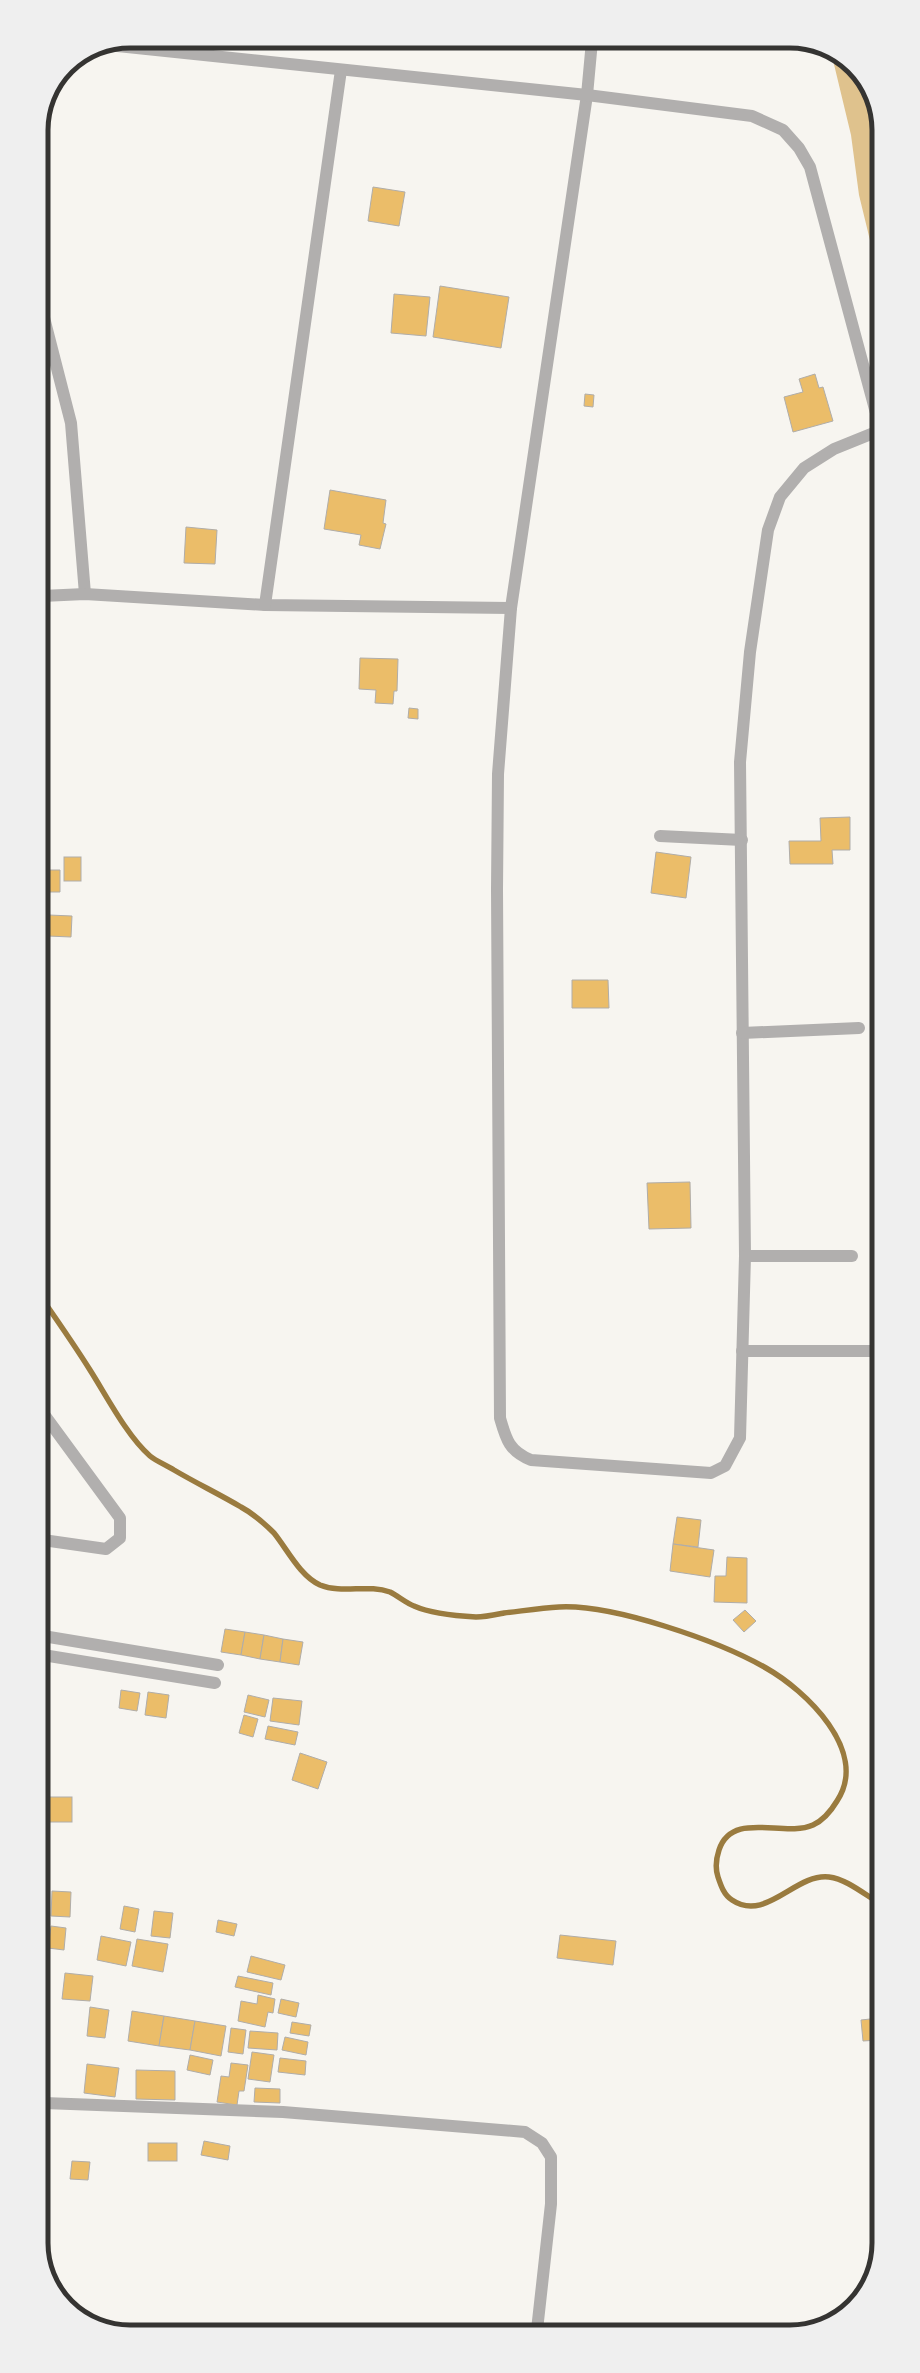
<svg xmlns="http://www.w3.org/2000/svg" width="920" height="2373" font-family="Inter,sans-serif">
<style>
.green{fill:#dfc28d}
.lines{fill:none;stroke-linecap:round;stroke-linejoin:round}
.stream{stroke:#9a7b3f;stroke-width:5.5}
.building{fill:#ebbd69;stroke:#b0ada9}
.minor{stroke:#b1afae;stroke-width:12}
.rim{fill:none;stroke:#353432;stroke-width:5}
</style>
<rect width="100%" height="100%" fill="#f7f5f0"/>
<!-- green -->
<path class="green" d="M832 56 848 63 876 107V265L859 195 851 135Z"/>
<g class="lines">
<!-- stream -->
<path class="stream" d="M43 1300C59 1323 75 1346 90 1370 106 1395 127 1436 150 1456 156 1461 166 1465 174 1470 196 1483 219 1494 241 1507 252 1513 265 1524 274 1533 287 1549 300 1576 320 1585 342 1594 368 1584 390 1592 398 1596 406 1603 414 1606 432 1614 457 1616 476 1617 485 1617 494 1615 504 1613 522 1611 541 1608 559 1607 613 1604 719 1641 766 1668 805 1690 870 1751 837 1801 831 1811 824 1820 813 1825 784 1838 732 1810 719 1850 716 1859 715 1868 718 1877 721 1886 724 1895 732 1900 766 1923 795 1873 829 1877 846 1879 864 1894 879 1903"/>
</g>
<!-- building -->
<g class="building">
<path d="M373 187 405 192 399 226 368 221Z"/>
<path d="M440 286 509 297 501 348 433 337Z"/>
<path d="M394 294 430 297 426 336 391 333Z"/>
<path d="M815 374 819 388 823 387 833 421 793 432 784 397 803 392 799 379Z"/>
<path d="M585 394 594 395 593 407 584 406Z"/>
<path d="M330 490 386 500 383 523 386 524 380 549 359 545 361 535 324 529Z"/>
<path d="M186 527 217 530 215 564 184 563Z"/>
<path d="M360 658 398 659 397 691H394L393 704 375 703 376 690 359 689Z"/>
<path d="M409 708 418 709V719L408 718Z"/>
<path d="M850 817V850H832L833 864H790L789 841H821L820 818Z"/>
<path d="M656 852 691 857 686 898 651 893Z"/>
<rect x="64" y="857" width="17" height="24"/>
<path d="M47 870H60V892H46Z"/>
<path d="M49 915 72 916 71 937 48 936Z"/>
<path d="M572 980H608L609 1008H572Z"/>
<path d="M690 1182 691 1228 649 1229 647 1183Z"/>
<path d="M677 1517 701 1520 698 1547 673 1544Z"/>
<path d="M673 1544 714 1550 710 1577 670 1571Z"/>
<path d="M727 1557 747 1558V1603L714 1602 715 1576H726Z"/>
<path d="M745 1610 756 1621 744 1632 733 1620Z"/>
<path d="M225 1629 245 1632 241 1655 221 1652Z"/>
<path d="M245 1632 264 1635 260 1659 241 1655Z"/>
<path d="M264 1635 283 1639 280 1662 260 1659Z"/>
<path d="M283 1639 303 1642 299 1665 280 1662Z"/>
<path d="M121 1690 140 1693 137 1711 119 1708Z"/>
<path d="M148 1692 169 1695 166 1718 145 1715Z"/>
<path d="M248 1695 269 1700 265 1717 244 1712Z"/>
<path d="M273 1698 302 1701 299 1725 270 1721Z"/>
<path d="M244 1715 258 1719 253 1737 239 1733Z"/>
<path d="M268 1726 298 1732 295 1745 265 1739Z"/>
<path d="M300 1753 327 1762 318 1789 292 1780Z"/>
<rect x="47" y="1797" width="25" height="25"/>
<path d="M52 1891 71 1892 70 1917 51 1916Z"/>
<path d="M124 1906 139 1909 135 1932 120 1929Z"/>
<path d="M154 1911 173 1913 170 1938 151 1936Z"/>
<path d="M218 1920 237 1924 234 1936 216 1932Z"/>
<path d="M51 1926 66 1928 64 1950 48 1948Z"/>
<path d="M560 1935 616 1941 613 1965 557 1958Z"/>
<path d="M101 1936 131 1942 126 1966 97 1960Z"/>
<path d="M137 1939 168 1944 163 1972 132 1966Z"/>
<path d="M251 1956 285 1965 281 1980 247 1972Z"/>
<path d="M65 1973 93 1976 90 2001 62 1999Z"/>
<path d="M238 1976 273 1983 271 1995 235 1987Z"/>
<path d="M258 1995 275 1999 273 2013 268 2012 265 2027 238 2021 241 2001 257 2004Z"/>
<path d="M281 1999 299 2003 296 2017 278 2013Z"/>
<path d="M90 2007 109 2010 105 2038 87 2036Z"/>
<path d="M132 2011 164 2016 159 2046 128 2041Z"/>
<path d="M164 2016 195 2021 190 2050 159 2046Z"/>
<path d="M879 2018V2040L863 2041 861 2020Z"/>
<path d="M195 2021 226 2026 221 2056 190 2050Z"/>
<path d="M292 2022 311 2025 309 2036 290 2033Z"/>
<path d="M231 2028 246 2030 243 2054 228 2052Z"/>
<path d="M250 2031 278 2033 277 2050 248 2048Z"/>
<path d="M285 2037 308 2042 306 2055 282 2050Z"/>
<path d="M252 2052 274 2055 270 2082 248 2079Z"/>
<path d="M190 2055 213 2060 210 2075 187 2070Z"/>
<path d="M280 2058 306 2061 305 2075 278 2072Z"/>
<path d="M231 2063 248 2065 244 2091H239L237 2105 217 2102 221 2076 229 2077Z"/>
<path d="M87 2064 119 2068 115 2097 84 2093Z"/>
<path d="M136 2070 175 2071V2100L136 2099Z"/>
<path d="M255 2088 280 2089V2103L254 2102Z"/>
<path d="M204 2141 230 2146 228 2160 201 2155Z"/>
<rect x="148" y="2143" width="29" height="18"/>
<path d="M72 2161 90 2162 88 2180 70 2179Z"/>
</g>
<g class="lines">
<!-- minor -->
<g class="minor">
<path d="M592 41 587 95 511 608 498 774 497 889 500 1418C506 1439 509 1451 531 1460L711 1473 725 1466 740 1438 745 1256 740 762 750 652 768 530 780 497 804 468 834 449 876 432"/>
<path d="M108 45 587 95 752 116 783 130 799 148 810 167 876 413"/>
<path d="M41 306 71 423 85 594"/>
<path d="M42 596 85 594 265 605 511 608"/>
<path d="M265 605 341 70"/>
<path d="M660 836 742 840"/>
<path d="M742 1033 859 1028"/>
<path d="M745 1256H852"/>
<path d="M742 1351H878"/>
<path d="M43 1413 120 1518V1538L106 1549 43 1540"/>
<path d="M43 1636 218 1665"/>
<path d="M43 1655 215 1683"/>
<path d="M44 2103 283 2112 525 2132 542 2143 551 2157V2204L537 2330"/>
</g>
</g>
<!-- crop -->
<path d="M0 0H920V2373H0ZM130 48H790A82 82 0 0 1 872 130V2243A82 82 0 0 1 790 2325H130A82 82 0 0 1 48 2243V130A82 82 0 0 1 130 48Z" fill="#efefef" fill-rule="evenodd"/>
<path class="rim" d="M130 48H790A82 82 0 0 1 872 130V2243A82 82 0 0 1 790 2325H130A82 82 0 0 1 48 2243V130A82 82 0 0 1 130 48Z"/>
</svg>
